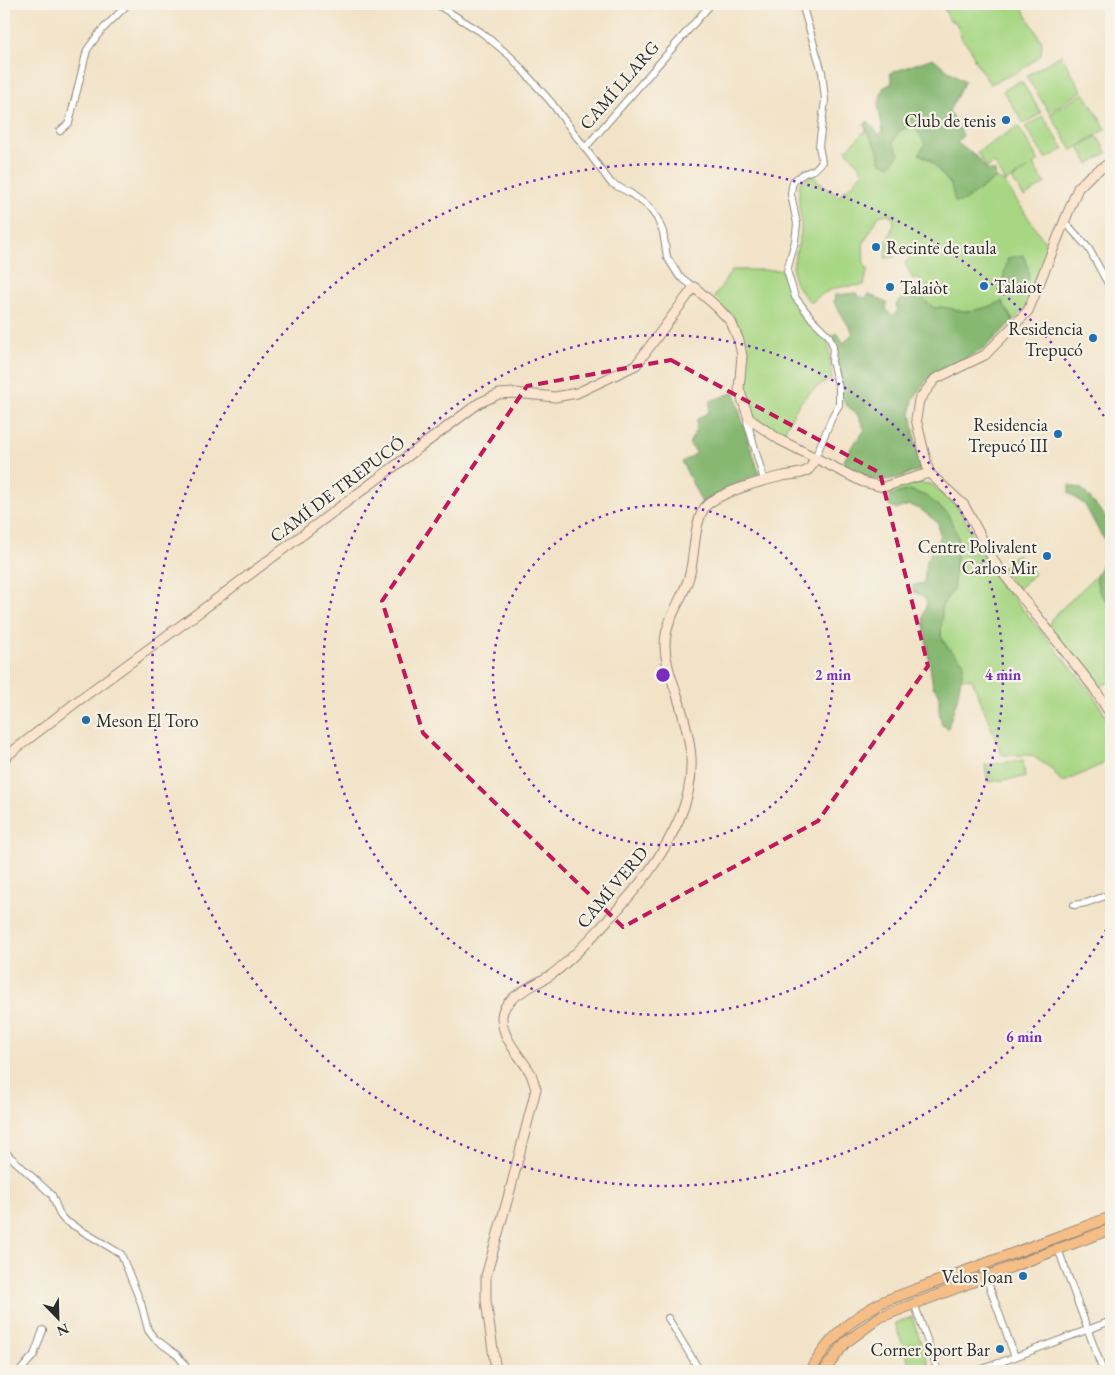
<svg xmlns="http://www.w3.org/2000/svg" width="1115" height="1375" font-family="'EB Garamond',serif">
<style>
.green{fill:#a8d784;stroke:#6a8158}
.forest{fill:#86b872;stroke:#58724e}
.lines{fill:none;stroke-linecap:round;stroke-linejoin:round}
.street-casing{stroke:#8e877a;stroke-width:8}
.secondary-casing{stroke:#8e877a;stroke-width:11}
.primary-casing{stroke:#8e877a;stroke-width:12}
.street{stroke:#fff;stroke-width:6}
.secondary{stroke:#fbe5cf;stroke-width:9}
.primary{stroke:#f6be87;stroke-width:10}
.marked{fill:none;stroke:#c2185b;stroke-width:4;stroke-dasharray:10 6;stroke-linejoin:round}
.ring{fill:none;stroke:#7b2cbf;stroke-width:2.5;stroke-dasharray:2.5 5}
.poi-dot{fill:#1f6fb2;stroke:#f7f3e8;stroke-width:2}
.labels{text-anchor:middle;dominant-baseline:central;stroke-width:4.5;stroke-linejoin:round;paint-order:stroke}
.street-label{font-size:18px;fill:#2b2b2b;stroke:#f7f3e8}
.poi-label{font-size:18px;fill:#2b2b2b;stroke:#f7f3e8;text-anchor:end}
.centre{fill:#7b2cbf;stroke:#f7f3e8;stroke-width:2.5}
.ring-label{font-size:15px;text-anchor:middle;font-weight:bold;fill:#7b2cbf;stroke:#f7f3e8;stroke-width:4.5;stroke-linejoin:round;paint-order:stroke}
</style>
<rect width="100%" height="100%" fill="#f7f3e8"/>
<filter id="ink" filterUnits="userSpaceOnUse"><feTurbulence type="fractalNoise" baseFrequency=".02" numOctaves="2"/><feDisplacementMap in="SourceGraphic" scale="10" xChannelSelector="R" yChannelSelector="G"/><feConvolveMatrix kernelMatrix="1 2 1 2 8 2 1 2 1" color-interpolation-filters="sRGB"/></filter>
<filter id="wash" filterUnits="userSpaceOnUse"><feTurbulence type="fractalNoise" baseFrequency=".0096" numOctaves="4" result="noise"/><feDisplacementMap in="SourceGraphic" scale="20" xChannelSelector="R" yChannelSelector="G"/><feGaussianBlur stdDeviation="1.12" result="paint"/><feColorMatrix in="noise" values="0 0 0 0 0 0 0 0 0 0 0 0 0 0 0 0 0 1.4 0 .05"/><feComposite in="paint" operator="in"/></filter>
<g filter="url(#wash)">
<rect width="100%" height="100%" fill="#f2e3c8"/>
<!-- green -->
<g class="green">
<path d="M942 4H1020L1042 42 1041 55 1020 71 990 84 975 61 971 49 962 39 956 22 950 21Z"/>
<path d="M1061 55 1082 91 1049 112 1026 76Z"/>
<path d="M1018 82H1022L1041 113 1024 124 1003 91Z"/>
<path d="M1084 93 1106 129 1072 150 1050 114Z"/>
<path d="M1043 116 1064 149 1046 159 1025 127Z"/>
<path d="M915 125 925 144 930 160 951 185 980 190 996 178 1004 182 1049 248 1027 306 1013 321 1002 301C992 306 978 311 966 311 954 311 948 305 934 308L920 296 927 289 918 277 913 279 905 263 909 259 907 248 895 251V257L885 258 887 241 894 224 893 217 887 214 879 216 863 244 864 265 868 268 864 285C839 287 830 286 811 303 803 294 795 287 793 274 792 261 799 245 801 232 802 215 796 199 800 182L811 175 838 196 854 183 863 171 846 150 866 130 878 150 880 161C884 155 889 150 892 144 900 131 898 128 915 125Z"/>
<path d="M1018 126 1039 161 1033 165 1045 183 1024 197 1012 179 1029 168 1006 182 994 163 987 168 977 152Z"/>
<path d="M1097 136 1107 153 1089 164 1079 147Z"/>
<path d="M732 270H784L789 289 797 305 828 341 832 379C802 393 797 406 783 434L752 416 743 387 747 367 744 344 732 315 714 297Z"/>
<path d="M917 483 931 484 959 508 977 541 991 571 1094 695 1111 726V760L1062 783 1052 769 1031 755H1002L972 679 961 678 963 662 947 647 941 636 942 606 953 589 958 537 926 496 909 490 889 496 892 488Z"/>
<path d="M1017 554 1034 574 1018 589 1000 569Z"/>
<path d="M1096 576 1099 591 1111 607V681L1098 688 1048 627 1052 618Z"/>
<path d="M1023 760 1025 777 988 782 985 765Z"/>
<path d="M912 1317 931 1371H912L895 1323Z"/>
</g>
<!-- forest -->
<g class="forest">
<path d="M933 58 947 70 965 81 949 111 963 135 957 143 978 158 987 170 995 171 996 178 963 202H955L951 185 930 160 919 154 925 144 915 126C904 127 896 131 893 142L899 154 890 166 880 161 878 150 864 125 868 121 879 135 883 131 878 106 883 88 892 83 890 73Z"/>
<path d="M1023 255 1028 268 1029 279 1006 296 1001 286 1008 258Z"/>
<path d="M928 289 920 296 934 308C948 305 954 311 966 311 978 311 992 306 1002 301L1013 321 981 351 936 372 924 384 913 399 911 411 920 470C882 484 878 484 841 466L852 446 865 430 857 414 844 403 831 337 837 333 844 343 853 333 834 302 835 295 857 293V296L866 298 869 294 887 303 886 309 893 316 898 310 896 304 911 292Z"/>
<path d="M735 392 741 417 759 473 702 503 682 462 697 453 689 444 696 430 697 419 709 412 710 401Z"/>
<path d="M1069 485 1082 489 1111 523V546L1101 535 1085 505 1069 493Z"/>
<path d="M909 490 926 496 948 514 958 537 953 589 942 606 941 636 947 647 964 662 957 699 948 728 942 725 939 712V693L933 687 923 617 927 602 922 595 913 592V585L924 583 926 562 940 536 938 523 920 509 910 505 897 509 889 506 888 499 895 494Z"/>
<path d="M1111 546V607L1099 591 1096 576Z"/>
</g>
</g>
<g filter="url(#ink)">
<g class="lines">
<!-- street casing -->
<g class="street-casing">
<g id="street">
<path d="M436 4 481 32 510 56 551 102 611 183 630 193 648 206 657 218 663 232 667 257 679 276 694 287"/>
<path d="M802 4 822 72 825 100 819 146 822 162 814 170 805 173 794 180 792 186 791 194 797 224 795 241 787 271 795 297 812 319 829 336 833 346 832 362 839 388V405L833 415 815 458"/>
<path d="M60 131 69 123 87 50 100 32 128 4"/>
<path d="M585 148 711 4"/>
<path d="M1065 222 1089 249 1111 289"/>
<path d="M749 419 747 421 764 480"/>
<path d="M1074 905 1086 903 1111 894"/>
<path d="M4 1151 52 1195 60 1215 64 1220 121 1254 141 1303 148 1330 154 1338 177 1355 185 1365 187 1371"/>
<path d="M1058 1249 1103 1371"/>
<path d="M986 1277 1015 1357"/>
<path d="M914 1303 938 1371"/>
<path d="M668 1318 698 1368 702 1371"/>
<path d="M20 1371 34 1355 43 1330"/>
<path d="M977 1371 1111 1321"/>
</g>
</g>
<!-- secondary casing -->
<g class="secondary-casing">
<g id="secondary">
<path d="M1111 162 1091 175 1078 188 1028 311 985 355 935 379 919 400 916 419 929 473 964 505 995 563 1094 688 1111 715"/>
<path d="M4 758 79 700 198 613 479 403 499 394 515 393 555 397 577 393 636 365 694 287 717 307 731 322 739 341 742 356 739 389 749 419 780 440 863 482 883 487 929 473"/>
<path d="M496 1371 486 1301V1276L511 1187 536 1089C534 1084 533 1079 531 1074 521 1056 502 1040 502 1017 502 996 540 984 555 972 574 957 590 939 607 921 637 889 662 859 680 817 699 773 691 739 677 695 672 679 665 663 665 645 665 620 682 601 689 577 695 557 693 529 703 510 711 494 765 480 783 476 791 474 803 475 809 469 812 467 813 461 815 458"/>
</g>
</g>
<!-- primary casing -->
<g class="primary-casing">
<g id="primary">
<path d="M811 1371C826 1341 852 1318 882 1302L1111 1217"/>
<path d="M824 1371 845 1343 880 1317 1111 1229"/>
</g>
</g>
<!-- street -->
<use href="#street" class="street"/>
<!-- secondary -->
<use href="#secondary" class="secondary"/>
<!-- primary -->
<use href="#primary" class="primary"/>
</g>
</g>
<!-- marked area -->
<path class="marked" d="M671 360 880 473 928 666 818 821 623 927 423 733 382 601 527 386Z"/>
<!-- distance rings -->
<g class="ring">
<circle cx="663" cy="675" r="170"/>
<circle cx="663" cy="675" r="340"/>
<path d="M1110 923A511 511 0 1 1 1110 427"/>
</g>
<!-- markers -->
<g class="poi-dot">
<circle cx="1006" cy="120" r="5"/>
<circle cx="876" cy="247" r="5"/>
<circle cx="984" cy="286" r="5"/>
<circle cx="890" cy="287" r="5"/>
<circle cx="1093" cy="338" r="5"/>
<circle cx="1058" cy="434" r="5"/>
<circle cx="1047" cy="556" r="5"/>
<circle cx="86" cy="720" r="5"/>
<circle cx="1023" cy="1276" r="5"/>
<circle cx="1000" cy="1349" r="5"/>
</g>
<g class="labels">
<!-- street labels -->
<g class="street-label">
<text transform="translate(619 85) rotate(-49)">CAMÍ LLARG</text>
<text transform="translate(337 489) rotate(-37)">CAMÍ DE TREPUCÓ</text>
<text transform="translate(612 887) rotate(-50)">CAMÍ VERD</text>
</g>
<!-- poi labels -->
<g class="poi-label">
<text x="996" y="120">Club de tenis</text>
<text x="886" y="247" text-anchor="start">Recinte de taula</text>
<text x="994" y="286" text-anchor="start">Talaiot</text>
<text x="900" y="287" text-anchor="start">Talaiòt</text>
<text x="1083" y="328">Residencia<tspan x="1083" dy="21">Trepucó</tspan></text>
<text x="1048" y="424">Residencia<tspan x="1048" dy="21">Trepucó III</tspan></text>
<text x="1037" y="546">Centre Polivalent<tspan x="1037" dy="21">Carlos Mir</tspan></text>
<text x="96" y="720" text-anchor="start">Meson El Toro</text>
<text x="1013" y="1276">Velos Joan</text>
<text x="990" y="1349">Corner Sport Bar</text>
</g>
</g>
<circle cx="663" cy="675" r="8" class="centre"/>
<g class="ring-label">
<text x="833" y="680">2 min</text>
<text x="1003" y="680">4 min</text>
<text x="1024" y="1042">6 min</text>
</g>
<!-- margin -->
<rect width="1115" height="1375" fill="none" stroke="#f7f3e8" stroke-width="20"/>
<!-- north arrow -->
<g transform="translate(58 1318) rotate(157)" stroke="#f7f3e8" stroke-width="4" paint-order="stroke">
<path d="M0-4L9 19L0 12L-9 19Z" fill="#2b2b2b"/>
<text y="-8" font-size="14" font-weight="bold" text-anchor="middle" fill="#2b2b2b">N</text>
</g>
</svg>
